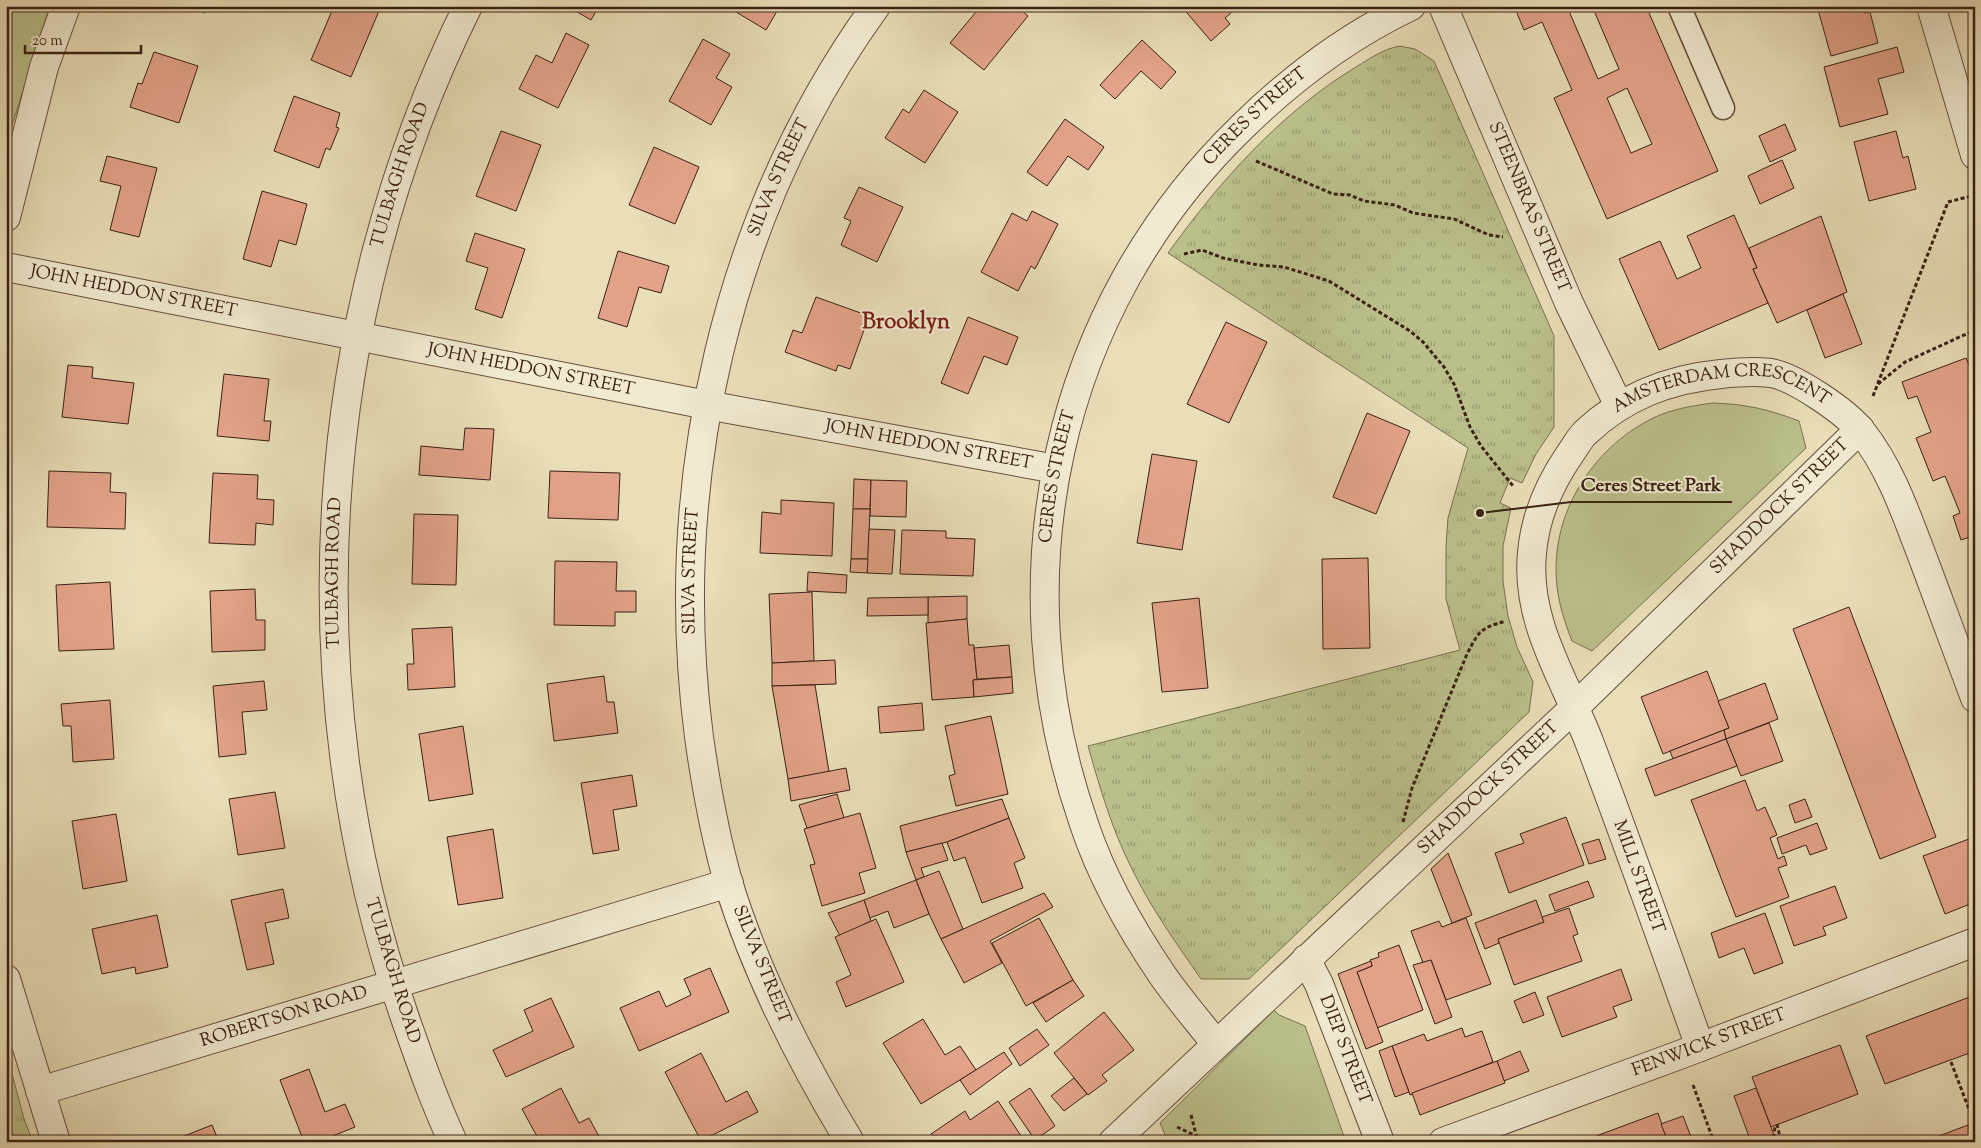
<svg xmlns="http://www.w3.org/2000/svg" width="1981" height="1148" font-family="'Sorts Mill Goudy',serif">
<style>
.green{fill:#bbc08b;stroke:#7b704e}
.park{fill:url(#park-tufts);stroke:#7b704e}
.building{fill:#e3a38a;stroke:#3b2112;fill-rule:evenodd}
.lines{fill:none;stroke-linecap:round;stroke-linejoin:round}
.service-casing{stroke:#66503c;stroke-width:25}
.minor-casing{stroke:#66503c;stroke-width:30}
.path{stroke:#3b2112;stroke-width:3;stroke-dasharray:4 2.5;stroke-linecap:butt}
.service{stroke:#f1ead1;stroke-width:22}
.minor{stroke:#f1ead1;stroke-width:28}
.labels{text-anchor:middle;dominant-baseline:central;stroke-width:4;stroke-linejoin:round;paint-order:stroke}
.street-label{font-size:18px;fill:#3b2112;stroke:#f1ead1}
.district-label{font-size:22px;font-weight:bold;fill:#7a1f14;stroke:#f1ead1}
.leader{fill:none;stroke:#3b2112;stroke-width:2}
.callout-dot{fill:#3b2112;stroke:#f1ead1;stroke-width:2}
.callout-label{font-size:19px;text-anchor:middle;font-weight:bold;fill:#3b2112;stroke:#f1ead1;stroke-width:4;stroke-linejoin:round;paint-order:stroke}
</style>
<defs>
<pattern id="park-tufts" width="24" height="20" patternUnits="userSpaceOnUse" patternTransform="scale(1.25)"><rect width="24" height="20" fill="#bbc08b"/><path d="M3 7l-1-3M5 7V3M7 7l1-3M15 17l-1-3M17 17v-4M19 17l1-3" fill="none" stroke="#999c70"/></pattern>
</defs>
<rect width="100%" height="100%" fill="#e9deb8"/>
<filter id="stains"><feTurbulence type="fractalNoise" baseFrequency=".004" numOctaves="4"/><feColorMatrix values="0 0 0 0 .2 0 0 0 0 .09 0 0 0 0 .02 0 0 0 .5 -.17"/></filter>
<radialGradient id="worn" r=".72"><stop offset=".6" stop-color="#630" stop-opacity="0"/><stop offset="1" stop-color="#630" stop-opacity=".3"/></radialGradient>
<!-- green -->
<g class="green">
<path d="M6 6H50L6 144Z"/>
<path d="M1712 403C1745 404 1768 409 1799 421L1806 448 1592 651 1572 641C1565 623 1559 605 1557 586 1549 516 1591 449 1653 418 1672 409 1692 406 1712 403Z"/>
<path d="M1274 1010 1279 1015 1305 1026 1346 1142H1168L1160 1123Z"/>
</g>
<!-- park -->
<g class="park">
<path d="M1400 46 1415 49 1434 61 1554 336V427L1536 454 1522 483 1510 478 1500 503 1511 508 1503 546V581L1508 616 1517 647 1533 682 1529 712 1249 979H1201C1176 943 1151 908 1132 869 1112 830 1100 788 1088 746L1460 650 1446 599V546L1448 518 1468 448 1168 253C1220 181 1280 113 1356 67 1371 58 1383 49 1400 46Z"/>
<path d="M6 1051 24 1119 33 1142H6Z"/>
</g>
<!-- building -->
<g class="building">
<path d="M188 6H208L205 13Z"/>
<path d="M334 6H367L379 11 351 77 311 60Z"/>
<path d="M567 6H599L591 20Z"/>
<path d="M726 6H780L766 30Z"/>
<path d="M981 6H1016L1028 16 984 70 950 43Z"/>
<path d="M1181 6H1239L1225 18 1230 24 1211 41Z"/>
<path d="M1514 6H1579L1569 11 1598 79 1619 69 1592 6H1646L1718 171 1607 219 1554 98 1572 90 1542 22 1524 30ZM1627 88 1652 144 1631 153 1607 98Z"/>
<path d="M1817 6H1862L1864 13 1870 12 1878 43 1831 56Z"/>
<path d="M566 33 589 45 558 108 519 89 536 55 552 63Z"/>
<path d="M703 39 730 54 716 78 732 87 711 125 669 101Z"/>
<path d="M1142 40 1176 72 1161 89 1141 71 1115 99 1100 85Z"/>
<path d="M1897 47 1904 72 1878 79 1888 114 1840 127 1824 67Z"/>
<path d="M154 52 198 66 179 123 130 107 138 83 142 84Z"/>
<path d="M924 90 958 112 925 163 885 138 903 109 909 113Z"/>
<path d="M294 96 340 113 336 127 339 128 330 150 326 148 319 168 274 151Z"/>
<path d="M1065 119 1104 147 1088 170 1068 156 1047 186 1027 172Z"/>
<path d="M1785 124 1796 150 1770 162 1759 136Z"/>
<path d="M501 131 541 145 516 211 476 196Z"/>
<path d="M1896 131 1903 158 1908 156 1916 189 1869 201 1854 142Z"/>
<path d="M654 147 699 167 675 224 629 205Z"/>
<path d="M107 156 157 168 139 237 110 230 121 186 100 181Z"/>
<path d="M1782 160 1794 188 1760 204 1748 176Z"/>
<path d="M859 187 903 207 877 262 841 245 851 221 844 218Z"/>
<path d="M262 191 307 204 296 245 279 240 271 267 243 259Z"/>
<path d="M1032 211 1058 224 1035 269 1031 266 1018 291 981 272 1012 213 1027 221Z"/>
<path d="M1734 215 1757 268 1753 269 1768 303 1659 350 1619 259 1660 241 1677 279 1701 268 1687 236Z"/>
<path d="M1821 216 1847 292 1777 323 1753 269 1757 268 1749 248Z"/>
<path d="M475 233 525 249 502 318 475 309 488 268 466 261Z"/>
<path d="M618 251 669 266 661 293 639 287 627 327 598 318Z"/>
<path d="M1843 294 1862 344 1825 358 1807 310Z"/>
<path d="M816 297 869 316 850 369 838 365 836 371 785 352 793 330 802 333Z"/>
<path d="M968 317 1018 337 1007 365 984 356 968 394 941 383Z"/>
<path d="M1226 322 1267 342 1229 423 1187 404Z"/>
<path d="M1966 358 1975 379V550L1970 537 1961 540 1953 516 1960 513 1945 476 1933 481 1916 438 1931 432 1917 396 1908 399 1902 382Z"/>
<path d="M68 365 93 367 92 378 134 383 128 424 62 417Z"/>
<path d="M224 374 269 379 264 421H271L269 441 217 436Z"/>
<path d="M1367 413 1410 431 1376 514 1333 497Z"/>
<path d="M465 428 494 429 490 480 419 475 421 446 463 450Z"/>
<path d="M1152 454 1197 461 1182 550 1137 543Z"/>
<path d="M49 471 111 473 110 492 126 493 125 529 47 527Z"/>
<path d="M550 471 620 473 618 520 548 518Z"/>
<path d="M213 473 258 475 257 499 274 500 273 525 256 523 255 545 209 543Z"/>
<path d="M854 479 871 480 870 509H853Z"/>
<path d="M871 480 907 481 906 517 870 516Z"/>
<path d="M781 500 834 503 832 556 760 553 762 512 781 514Z"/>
<path d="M853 509H870L868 559H851Z"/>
<path d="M414 514 458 515 456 585 412 584Z"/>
<path d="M869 529 895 530 892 574 867 573Z"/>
<path d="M902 530 946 531V538L975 539 973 576 900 574Z"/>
<path d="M1368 558 1370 648 1323 649 1322 559Z"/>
<path d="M851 559H868L867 573 850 572Z"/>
<path d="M555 561 617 562 616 591H636V612H615V626L554 625Z"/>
<path d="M808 572 847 575 846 593 807 591Z"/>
<path d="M1975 579V595L1969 581Z"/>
<path d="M110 582 114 649 59 651 56 585Z"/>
<path d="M255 589 256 620H265V650L212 652 210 591Z"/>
<path d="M812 592 814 661 772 663 769 594Z"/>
<path d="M967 596V619L928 623V597Z"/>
<path d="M928 597V615L867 616 868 598Z"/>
<path d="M1199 598 1208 688 1162 692 1152 603Z"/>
<path d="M1849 607 1936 837 1880 859 1793 629Z"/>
<path d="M967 619 969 645H974V648L977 679 973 680 974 697 932 700 926 623Z"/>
<path d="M452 627 455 687 408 690 407 664H414L412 629Z"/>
<path d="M1009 645 1012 677 977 679 974 648Z"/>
<path d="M835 660 836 684 772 686V663Z"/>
<path d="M1707 671 1729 728 1663 754 1641 697Z"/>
<path d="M604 676 607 702H614L618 733 554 741 547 684Z"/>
<path d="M1012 677 1013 693 974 697 973 680Z"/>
<path d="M264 681 267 710 242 712 246 754 219 757 213 686Z"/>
<path d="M1765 683 1778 719 1726 739 1724 730 1729 728 1718 701Z"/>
<path d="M815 685 829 772 788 779 772 686Z"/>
<path d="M110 700 114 759 73 762 71 726H63L61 704Z"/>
<path d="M922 703 924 730 880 733 878 707Z"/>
<path d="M991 716 1008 794 956 806 949 776 955 774 945 726Z"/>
<path d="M1769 723 1783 761 1741 776 1726 739Z"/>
<path d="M463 726 473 794 429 801 419 734Z"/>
<path d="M1724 730 1726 739 1673 759 1670 751Z"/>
<path d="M1726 739 1737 766 1655 796 1645 769Z"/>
<path d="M846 768 850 790 791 801 788 779Z"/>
<path d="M632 775 637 806 613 810 619 850 593 854 581 783Z"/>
<path d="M1745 780 1757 811 1765 807 1777 835 1770 838 1778 859 1784 856 1787 865 1778 868 1789 897 1736 917 1691 800Z"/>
<path d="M275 792 285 848 238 855 229 799Z"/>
<path d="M837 794 844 818 807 828 799 805Z"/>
<path d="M1002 799 1009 818 947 842 906 852 900 826Z"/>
<path d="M1805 799 1812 817 1795 823 1789 805Z"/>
<path d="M860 813 876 868 859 873 865 893 822 906 810 865 815 864 804 829Z"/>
<path d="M116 814 127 881 83 889 72 821Z"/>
<path d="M1566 817 1584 865 1509 893 1495 853 1524 843 1520 834Z"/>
<path d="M1009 818 1025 858 1014 863 1023 888 982 903 965 857 954 861 947 842Z"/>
<path d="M1817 823 1827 849 1810 855 1806 845 1782 854 1777 838Z"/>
<path d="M493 829 503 898 458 905 447 837Z"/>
<path d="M1599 839 1606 859 1589 864 1582 844Z"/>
<path d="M1969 839 1975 854V902L1945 914 1923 856Z"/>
<path d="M942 843 948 860 921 868 924 877 916 880 906 852Z"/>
<path d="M1448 853 1472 915 1452 923 1431 869Z"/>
<path d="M939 871 963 929 941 939 929 914 916 880Z"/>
<path d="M916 880 929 914 894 928 888 911 870 918 864 900Z"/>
<path d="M1588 881 1594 897 1555 911 1549 895Z"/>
<path d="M1835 886 1847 918 1823 927 1826 935 1794 946 1780 906Z"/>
<path d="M283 889 289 918 265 923 274 964 247 970 231 900Z"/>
<path d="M1044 893 1053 907 990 941 1002 963 964 983 941 939Z"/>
<path d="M864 900 871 921 840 936 828 913Z"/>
<path d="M1536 900 1544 922 1498 939 1499 943 1485 949 1475 923Z"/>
<path d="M1569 908 1578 934 1573 936 1582 961 1514 985 1498 939 1544 922 1542 917Z"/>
<path d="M1765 913 1783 963 1754 974 1744 948 1719 958 1711 933Z"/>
<path d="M157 915 168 967 136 974 135 967 102 974 92 929Z"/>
<path d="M1039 918 1073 980 1026 1006 992 943Z"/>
<path d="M1466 918 1491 984 1446 1000 1431 960 1423 963 1411 931 1439 921 1442 927Z"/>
<path d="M876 919 904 982 846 1007 836 982 851 975 835 937Z"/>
<path d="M1399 945 1423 1010 1377 1028 1357 972 1372 966 1370 960 1379 957 1378 953Z"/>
<path d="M1431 960 1452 1017 1435 1024 1413 965Z"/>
<path d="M1371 961 1372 966 1357 972 1383 1042 1366 1049 1338 974Z"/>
<path d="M710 968 729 1012 639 1051 620 1008 659 991 666 1007 691 995 684 979Z"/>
<path d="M1621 969 1632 1000 1613 1007 1617 1017 1562 1037 1547 997Z"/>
<path d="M1073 980 1084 996 1046 1022 1033 1003Z"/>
<path d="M1535 992 1544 1015 1523 1023 1514 1001Z"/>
<path d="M1975 995V1051L1885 1084 1866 1036Z"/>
<path d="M551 998 574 1047 506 1077 493 1050 533 1031 524 1010Z"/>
<path d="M1104 1012 1134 1050 1102 1075 1107 1081 1088 1095 1054 1053Z"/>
<path d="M923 1019 945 1055 960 1046 976 1070 921 1104 883 1043Z"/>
<path d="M1462 1028 1465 1037 1482 1031 1493 1062 1410 1095 1392 1046 1424 1034 1427 1041Z"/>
<path d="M1037 1029 1049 1045 1020 1066 1009 1048Z"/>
<path d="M1840 1045 1858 1094 1771 1127 1752 1077Z"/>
<path d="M1392 1046 1409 1092 1395 1097 1379 1051Z"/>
<path d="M1520 1051 1529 1071 1504 1081 1497 1061Z"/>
<path d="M1004 1052 1012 1064 970 1095 960 1080Z"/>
<path d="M701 1053 726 1102 747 1091 758 1112 701 1141 665 1072Z"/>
<path d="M1497 1061 1505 1083 1420 1115 1412 1093Z"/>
<path d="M309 1069 325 1112 345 1104 355 1127 318 1142H304L280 1080Z"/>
<path d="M1074 1078 1087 1094 1064 1111 1051 1096Z"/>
<path d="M561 1088 579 1123 589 1118 602 1142H540L522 1109Z"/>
<path d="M1030 1088 1055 1126 1035 1140 1009 1102Z"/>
<path d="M1756 1088 1774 1135 1751 1142 1734 1096Z"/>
<path d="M998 1101 1025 1142H937L931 1134 965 1111 970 1120Z"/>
<path d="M1658 1113 1668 1142H1580Z"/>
<path d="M1683 1116 1693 1142H1668L1661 1124Z"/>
<path d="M212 1125 219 1142H169Z"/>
<path d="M1968 1125 1974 1142H1923Z"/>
</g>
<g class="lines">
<!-- service casing -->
<g class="service-casing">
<path id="service" d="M1679 6 1723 108"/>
</g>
<!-- minor casing -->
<g class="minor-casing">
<g id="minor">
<path id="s1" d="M1443 6 1569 303 1619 406"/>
<path d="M1931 6 1975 155"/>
<path d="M6 217 44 67 66 6"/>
<path id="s2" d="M6 267 707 405 1056 469"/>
<path id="s3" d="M1306 959 1319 984 1380 1142"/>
<path d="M6 979 56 1142"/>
<path id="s4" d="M1216 1044C1198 1021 1179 999 1163 976 1131 929 1102 878 1084 824 998 578 1054 309 1242 127 1292 78 1348 36 1411 6"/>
<path id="s5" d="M1700 1047C1664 946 1628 844 1590 744 1566 681 1525 623 1532 553 1535 517 1550 483 1570 454 1575 447 1579 439 1585 433 1624 396 1669 379 1721 374 1738 372 1755 371 1771 373 1795 377 1846 412 1861 431 1891 468 1907 517 1924 561 1941 607 1958 652 1975 698"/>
<path id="s6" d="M40 1091 729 883"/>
<path id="s7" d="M453 1142C434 1101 419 1058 404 1015 292 689 314 316 468 6"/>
<path id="s8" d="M850 1142C801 1061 757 976 729 885 715 836 706 787 699 737 666 483 725 215 876 6"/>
<path id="s9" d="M1113 1142 1574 708 1860 429"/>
<path id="s10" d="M1443 1142 1682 1054 1975 942"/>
</g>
</g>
<!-- path -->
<g class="path">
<path d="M1256 161 1333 194 1350 195 1364 201 1395 205 1413 213 1454 219 1489 235 1503 237"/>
<path d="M1184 254 1202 250 1223 258 1258 265 1284 267 1329 281 1410 331 1423 342 1444 367 1454 384 1470 427 1481 446 1513 486"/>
<path d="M1878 384 1905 362 1975 330"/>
<path d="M1873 396 1948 202 1975 195"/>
<path d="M1403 822 1412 788 1467 654C1479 631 1480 628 1506 621"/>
<path d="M1951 1062 1975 1125"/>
<path d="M1693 1085 1714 1142"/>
<path d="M1191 1115 1198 1142"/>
<path d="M1777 1124 1781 1142"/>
<path d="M1177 1127 1209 1142"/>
<path d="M1761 1142 1774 1137 1775 1125"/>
</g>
<!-- service -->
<use href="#service" class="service"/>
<!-- minor -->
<use href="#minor" class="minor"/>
</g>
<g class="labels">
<!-- street labels -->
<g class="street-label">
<text stroke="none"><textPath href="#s4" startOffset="1030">CERES STREET</textPath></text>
<text stroke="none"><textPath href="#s7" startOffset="991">TULBAGH ROAD</textPath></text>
<text stroke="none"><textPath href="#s8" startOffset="1008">SILVA STREET</textPath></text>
<text stroke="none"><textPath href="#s1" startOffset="219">STEENBRAS STREET</textPath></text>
<text stroke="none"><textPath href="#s2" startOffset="130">JOHN HEDDON STREET</textPath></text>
<text stroke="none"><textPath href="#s2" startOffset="535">JOHN HEDDON STREET</textPath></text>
<text stroke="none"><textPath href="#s5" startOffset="809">AMSTERDAM CRESCENT</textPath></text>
<text stroke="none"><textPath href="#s2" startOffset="940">JOHN HEDDON STREET</textPath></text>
<text stroke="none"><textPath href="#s4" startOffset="611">CERES STREET</textPath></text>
<text stroke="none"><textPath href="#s9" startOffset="921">SHADDOCK STREET</textPath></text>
<text stroke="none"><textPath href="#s8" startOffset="602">SILVA STREET</textPath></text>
<text stroke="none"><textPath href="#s7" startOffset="586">TULBAGH ROAD</textPath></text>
<text stroke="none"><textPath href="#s9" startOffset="516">SHADDOCK STREET</textPath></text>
<text transform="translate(1638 877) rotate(70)">MILL STREET</text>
<text transform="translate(761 965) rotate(68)">SILVA STREET</text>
<text transform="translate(392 971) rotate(73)">TULBAGH ROAD</text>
<text stroke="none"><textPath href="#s6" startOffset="255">ROBERTSON ROAD</textPath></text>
<text stroke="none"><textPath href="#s10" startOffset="284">FENWICK STREET</textPath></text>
<text stroke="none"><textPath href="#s3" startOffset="99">DIEP STREET</textPath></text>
</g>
<!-- district labels -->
<g class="district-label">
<text x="906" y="323">Brooklyn</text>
</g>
</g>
<!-- callouts -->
<path class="leader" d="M1480 513L1571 502H1732"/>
<circle class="callout-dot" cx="1480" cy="513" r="5"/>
<g class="callout-label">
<text x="1651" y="491">Ceres Street Park</text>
</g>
<!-- margin -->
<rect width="1981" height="1148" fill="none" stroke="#e9deb8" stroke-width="25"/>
<rect x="8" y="8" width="1966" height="1133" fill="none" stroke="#3b2112" stroke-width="2.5"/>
<rect x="12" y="12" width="1956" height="1123" fill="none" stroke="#3b2112"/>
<!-- scale -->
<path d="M25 45v8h116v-8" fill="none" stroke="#3b2112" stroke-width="2.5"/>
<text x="32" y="45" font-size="15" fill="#3b2112" stroke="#f1ead1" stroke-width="4" paint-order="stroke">20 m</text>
<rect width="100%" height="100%" filter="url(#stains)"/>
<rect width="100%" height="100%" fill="url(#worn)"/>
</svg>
